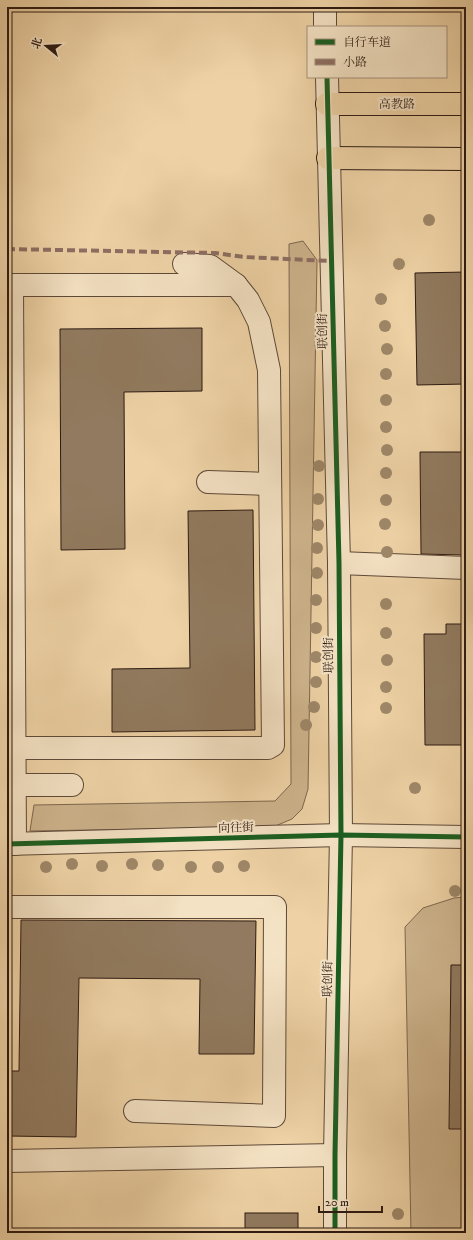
<svg xmlns="http://www.w3.org/2000/svg" width="473" height="1240" font-family="'IM FELL DW Pica','Noto Serif SC',serif">
<style>
.green{fill:#cdb38c;stroke:#7d6750}
.building{fill:#917a5f;stroke:#2d1b13}
.lines{fill:none;stroke-linecap:round;stroke-linejoin:round}
.minor-casing{stroke:#5d4938;stroke-width:24}
.major-casing{stroke:#2d1b13;stroke-width:24}
.minor{stroke:#f4e2c4;stroke-width:22}
.major{stroke:#eed2a5;stroke-width:22}
.quiet{stroke:#8d6e63;stroke-width:4;stroke-dasharray:8 4;stroke-linecap:butt}
.cycleway-casing{stroke:#f4e2c4;stroke-width:8}
.cycleway{stroke:#1b5e20;stroke-width:5}
.tree{fill:#9e8768}
.labels{text-anchor:middle;dominant-baseline:central;stroke-width:4;stroke-linejoin:round;paint-order:stroke}
.street-label{font-size:12px;fill:#2d1b13;stroke:#f4e2c4}
</style>
<rect width="100%" height="100%" fill="#eed2a5"/>
<filter id="stains"><feTurbulence type="fractalNoise" baseFrequency=".005" numOctaves="4"/><feColorMatrix values="0 0 0 0 .2 0 0 0 0 .09 0 0 0 0 .02 0 0 0 .5 -.17"/></filter>
<radialGradient id="worn" r=".72"><stop offset=".6" stop-color="#630" stop-opacity="0"/><stop offset="1" stop-color="#630" stop-opacity=".3"/></radialGradient>
<!-- green -->
<g class="green">
<path d="M303 241 317 260 308 789 302 809 292 819 273 827 30 831 34 805 275 801 291 784 289 244Z"/>
<path d="M466 897V1233H411L405 927 423 908 454 898Z"/>
</g>
<!-- building -->
<g class="building">
<path d="M466 272V384L417 385 415 273Z"/>
<path d="M202 328V391L124 392 125 549 61 550 60 329Z"/>
<path d="M420 452H466V555L421 554Z"/>
<path d="M253 510 255 730 112 732V669L190 668 188 511Z"/>
<path d="M446 624H466V745H425L424 634H446Z"/>
<path d="M21 920 256 921 254 1054H199L200 979 79 978 76 1137 7 1136V1071H19Z"/>
<path d="M451 965H466V1129H449Z"/>
<rect x="245" y="1213" width="53" height="20"/>
</g>
<g class="lines">
<!-- minor casing -->
<g class="minor-casing">
<g id="minor">
<path d="M325 7V27"/>
<path d="M327 77 339 563 341 835 335 1155V1233"/>
<path d="M184 264 210 266 236 285"/>
<path d="M208 482 270 484"/>
<path d="M339 563 466 568"/>
<path d="M15 748H268L273 745 269 370 259 322 248 300 236 285H12L15 844"/>
<path d="M15 785H72"/>
<path d="M7 844 341 835 466 837"/>
<path d="M7 907H275L274 1116 135 1111"/>
<path d="M7 1161 335 1155"/>
</g>
</g>
<!-- major casing -->
<g class="major-casing">
<g id="major">
<path d="M327 104H466"/>
<path d="M328 158 466 159"/>
</g>
</g>
<!-- minor -->
<use href="#minor" class="minor"/>
<!-- major -->
<use href="#major" class="major"/>
<!-- quiet -->
<path class="quiet" d="M7 249 215 253 244 257 331 261"/>
<!-- cycleway casing -->
<g class="cycleway-casing">
<g id="cycleway">
<path d="M327 77 339 563 341 835 335 1155V1233"/>
<path d="M7 844 341 835 466 837"/>
</g>
</g>
<!-- cycleway -->
<use href="#cycleway" class="cycleway"/>
</g>
<!-- trees -->
<g class="tree">
<circle cx="429" cy="220" r="6"/>
<circle cx="399" cy="264" r="6"/>
<circle cx="381" cy="299" r="6"/>
<circle cx="385" cy="326" r="6"/>
<circle cx="320" cy="344" r="6"/>
<circle cx="387" cy="349" r="6"/>
<circle cx="386" cy="374" r="6"/>
<circle cx="386" cy="400" r="6"/>
<circle cx="386" cy="427" r="6"/>
<circle cx="387" cy="450" r="6"/>
<circle cx="319" cy="466" r="6"/>
<circle cx="386" cy="473" r="6"/>
<circle cx="318" cy="499" r="6"/>
<circle cx="386" cy="500" r="6"/>
<circle cx="385" cy="524" r="6"/>
<circle cx="318" cy="525" r="6"/>
<circle cx="317" cy="548" r="6"/>
<circle cx="387" cy="552" r="6"/>
<circle cx="317" cy="573" r="6"/>
<circle cx="316" cy="600" r="6"/>
<circle cx="386" cy="604" r="6"/>
<circle cx="316" cy="628" r="6"/>
<circle cx="386" cy="633" r="6"/>
<circle cx="316" cy="657" r="6"/>
<circle cx="387" cy="660" r="6"/>
<circle cx="316" cy="682" r="6"/>
<circle cx="386" cy="687" r="6"/>
<circle cx="314" cy="707" r="6"/>
<circle cx="386" cy="708" r="6"/>
<circle cx="306" cy="725" r="6"/>
<circle cx="415" cy="788" r="6"/>
<circle cx="72" cy="864" r="6"/>
<circle cx="132" cy="864" r="6"/>
<circle cx="158" cy="865" r="6"/>
<circle cx="102" cy="866" r="6"/>
<circle cx="244" cy="866" r="6"/>
<circle cx="46" cy="867" r="6"/>
<circle cx="191" cy="867" r="6"/>
<circle cx="218" cy="867" r="6"/>
<circle cx="455" cy="891" r="6"/>
<circle cx="398" cy="1214" r="6"/>
</g>
<g class="labels">
<!-- street labels -->
<g class="street-label">
<text x="397" y="104">高教路</text>
<text transform="translate(323 331) rotate(-91)">联创街</text>
<text transform="translate(329 655) rotate(-91)">联创街</text>
<text transform="translate(236 828) rotate(-2)">向往街</text>
<text transform="translate(328 979) rotate(-89)">联创街</text>
</g>
</g>
<!-- margin -->
<rect width="473" height="1240" fill="none" stroke="#eed2a5" stroke-width="24"/>
<rect x="8" y="8" width="457" height="1224" fill="none" stroke="#2d1b13" stroke-width="2"/>
<rect x="12" y="12" width="449" height="1216" fill="none" stroke="#2d1b13"/>
<!-- legend -->
<rect x="307" y="26" width="140" height="52" fill="#f4e2c4" stroke="#a4927d"/>
<rect x="315" y="39" width="20" height="6" fill="#1b5e20" stroke="#a4927d"/>
<text x="343" y="46" font-size="12" fill="#2d1b13">自行车道</text>
<rect x="315" y="59" width="20" height="6" fill="#8d6e63" stroke="#a4927d"/>
<text x="343" y="66" font-size="12" fill="#2d1b13">小路</text>
<!-- north arrow -->
<g transform="translate(46 46) rotate(288)" stroke="#f4e2c4" stroke-width="3" paint-order="stroke">
<path d="M0-3L7 15L0 10L-7 15Z" fill="#2d1b13"/>
<text y="-6" font-size="11" font-weight="bold" text-anchor="middle" fill="#2d1b13">北</text>
</g>
<!-- scale -->
<path d="M319 1206v6h63v-6" fill="none" stroke="#2d1b13" stroke-width="2"/>
<text x="325" y="1206" font-size="12" fill="#2d1b13" stroke="#f4e2c4" stroke-width="3" paint-order="stroke">20 m</text>
<rect width="100%" height="100%" filter="url(#stains)"/>
<rect width="100%" height="100%" fill="url(#worn)"/>
</svg>
